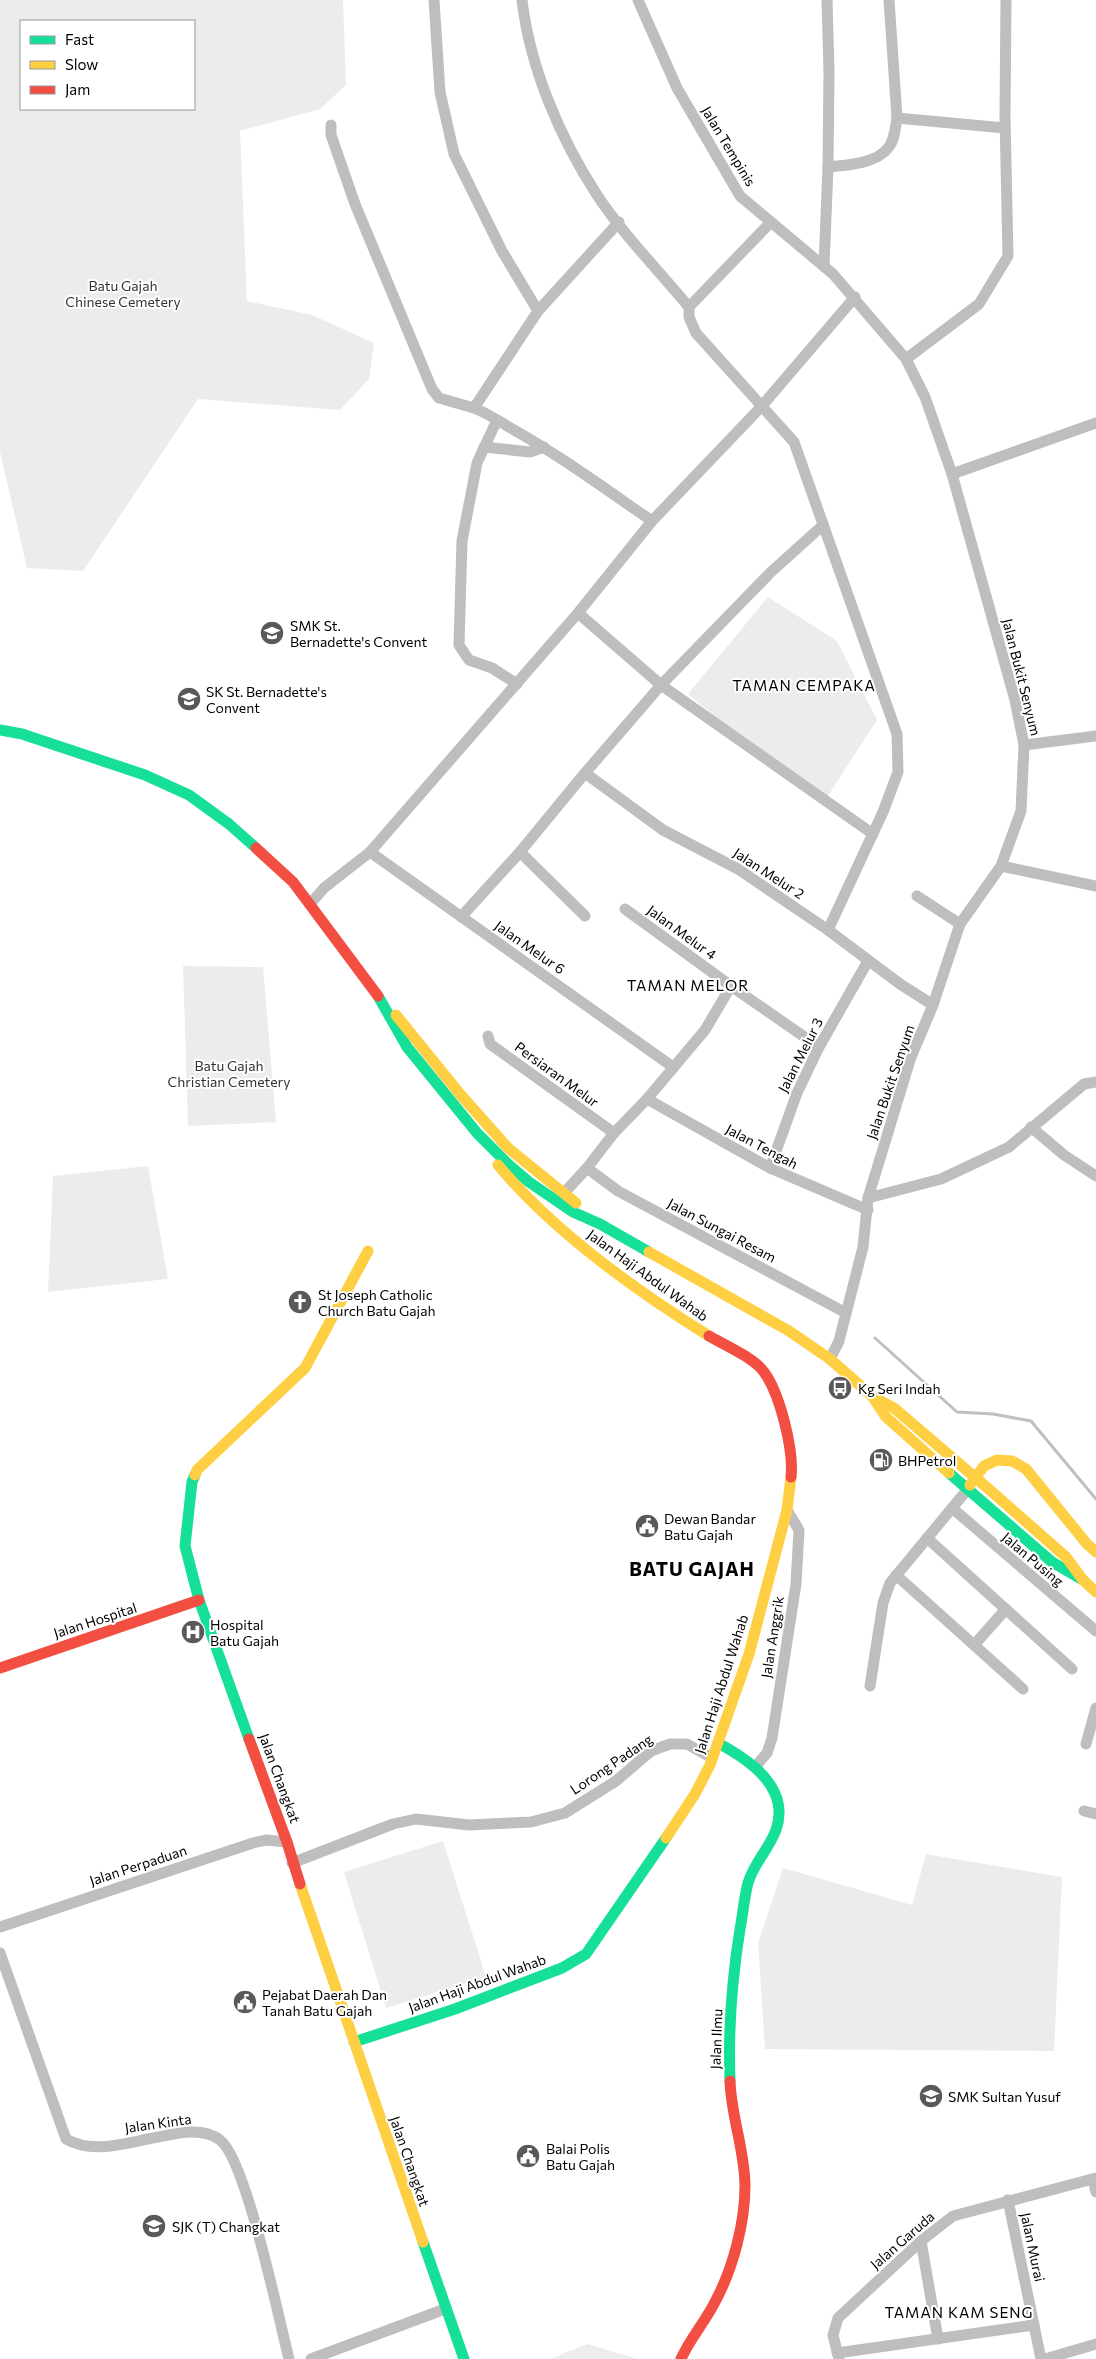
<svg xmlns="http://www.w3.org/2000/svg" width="1096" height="2359" font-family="Commissioner,sans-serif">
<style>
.green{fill:#ececec;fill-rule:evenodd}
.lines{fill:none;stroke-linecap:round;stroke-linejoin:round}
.stream{stroke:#bfbfbf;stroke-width:3}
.street{stroke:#bebebe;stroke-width:11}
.fast{stroke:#16e098;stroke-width:11}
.slow{stroke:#ffcf43;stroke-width:11}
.jam{stroke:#f24e42;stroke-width:11}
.labels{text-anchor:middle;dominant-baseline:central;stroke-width:4;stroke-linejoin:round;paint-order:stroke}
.street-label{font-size:14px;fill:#000;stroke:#fff}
.park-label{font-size:14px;fill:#333;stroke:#fff}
.poi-label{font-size:14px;fill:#000;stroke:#fff;text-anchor:start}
.neighbourhood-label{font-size:15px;letter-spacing:1px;fill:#000;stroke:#fff}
.district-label{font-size:19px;font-weight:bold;letter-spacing:1px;fill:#000;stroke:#fff}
</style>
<rect width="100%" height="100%" fill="#fff"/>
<!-- green -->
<g class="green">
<path d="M0 0H343L346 85 320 109 240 131 247 301 312 315 374 343 369 379 340 410 198 399 83 571 27 568 0 452ZM21 21H194V109H21Z"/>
<path d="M768 597 837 641 877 720 822 805 688 694Z"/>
<path d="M183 966 263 967 276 1122 188 1126Z"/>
<path d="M148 1166 168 1279 48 1292 53 1176Z"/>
<path d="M443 1841 486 1977 386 2008 344 1872Z"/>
<path d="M926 1854 1062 1877 1054 2051 765 2049 758 1943 783 1868 912 1905Z"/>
<path d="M587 2344 638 2359H550Z"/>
</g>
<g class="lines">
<!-- stream -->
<path class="stream" d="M875 1338 957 1412 993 1414 1031 1421 1096 1499"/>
<!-- street -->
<g class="street">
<path d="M434 0 440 92 454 154 502 251 538 311"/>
<path d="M522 0C530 68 560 138 597 195 622 233 660 272 689 307V317L696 333 794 442 897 734 898 772 883 812 828 930"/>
<path d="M638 0 677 88 740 196 833 274 906 359 925 397 952 474 1015 700 1024 745 1021 811 1001 866 960 924 933 1005 911 1057 868 1198 863 1247 839 1341 830 1359"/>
<path d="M827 0 829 71 828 167"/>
<path d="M889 0 897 118 1005 128"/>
<path d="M331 125V135L355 204 432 389 439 398 474 408"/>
<path d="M619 222 538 311 474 408C489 414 500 422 514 430 562 457 607 490 652 521"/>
<path d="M824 266 828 167C846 165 876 164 888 148 895 140 895 128 897 118"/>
<path d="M689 307 770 223"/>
<path d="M906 359 979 304 1008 256 1005 117 1006 0"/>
<path d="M497 420 477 463 462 541 459 645 469 660 492 668 517 684"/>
<path d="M484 447 530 452 544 447"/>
<path d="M952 474 1096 423"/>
<path d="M578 613 661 685 873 834"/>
<path d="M1024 745 1096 736"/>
<path d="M585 773 663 830 738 869 828 930 900 984 933 1005"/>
<path d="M370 852 673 1067"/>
<path d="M520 852 585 916"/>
<path d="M1001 866 1096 886"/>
<path d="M917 896 960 924"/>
<path d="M310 904 324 888 370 852 578 613 652 521 761 407 855 297"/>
<path d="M625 909 731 986 819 1047"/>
<path d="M461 917 520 852 585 773 661 685 771 572 822 526"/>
<path d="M488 1036 490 1044 614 1133"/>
<path d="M647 1099 770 1168 868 1210"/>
<path d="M1031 1127 1064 1155 1096 1176"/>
<path d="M587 1168 618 1191 846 1313"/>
<path d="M770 1168 797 1093 819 1047 868 961"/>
<path d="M564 1193 587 1168 614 1133 647 1099 705 1030 731 986"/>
<path d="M868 1198 941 1179 1009 1147 1084 1084 1096 1082"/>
<path d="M952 1508 1096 1631"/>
<path d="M927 1538 1072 1669"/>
<path d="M896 1575 1023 1689"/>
<path d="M974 1645 1006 1609"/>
<path d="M870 1686 883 1603 890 1583 967 1490"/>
<path d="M1086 1744 1096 1708"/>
<path d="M755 1767 767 1753 772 1738 796 1584 799 1530 787 1510"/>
<path d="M1084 1811 1096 1814"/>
<path d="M292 1863 393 1824 416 1819 469 1825 531 1822 565 1813 616 1781 651 1751 670 1744H687L712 1758"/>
<path d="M0 1927 253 1843 266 1840 287 1842"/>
<path d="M0 1953 66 2139C94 2155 128 2142 158 2137 178 2133 203 2127 220 2140 246 2159 279 2320 289 2359"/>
<path d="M1093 2179 1096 2192"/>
<path d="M1008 2200 1041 2359"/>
<path d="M921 2241 938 2339"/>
<path d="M837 2353 1034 2325"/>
<path d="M311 2359 445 2309"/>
<path d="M839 2359 833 2335 838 2318 921 2241 953 2216 1096 2178"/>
<path d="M1045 2359 1096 2344"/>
</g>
<!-- fast -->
<g class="fast">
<path d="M0 730 22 734 145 775 189 795 229 824 256 848"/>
<path d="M378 996 407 1047 477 1133 509 1165 529 1182 573 1212 600 1224 649 1252"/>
<path d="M949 1473 1052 1562 1083 1580"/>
<path d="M195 1475 192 1482 185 1546 199 1600 249 1739"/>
<path d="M718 1743C742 1756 772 1775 778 1803 785 1836 756 1855 748 1883 744 1898 743 1914 740 1929 732 1979 728 2030 730 2081"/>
<path d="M354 2042 455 2009 562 1968 586 1954 666 1838"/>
<path d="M423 2242 464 2359"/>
</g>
<!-- slow -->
<g class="slow">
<path d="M396 1015 460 1094 508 1148 576 1203"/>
<path d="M498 1165C554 1232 635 1290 709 1336"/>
<path d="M649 1252 789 1331 830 1359 872 1396 886 1417 949 1473"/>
<path d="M874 1397 894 1408 991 1491 1066 1557 1083 1580 1096 1592"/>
<path d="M195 1475 197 1470 305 1368 368 1251"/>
<path d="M970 1485 984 1466 997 1460 1012 1461 1026 1469 1087 1544 1096 1552"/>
<path d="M666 1838 695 1794 710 1765 749 1654 787 1510 791 1477"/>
<path d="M300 1884 423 2242"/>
</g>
<!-- jam -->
<g class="jam">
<path d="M256 848 293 882 378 996"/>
<path d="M709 1336C725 1345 754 1358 764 1372 780 1394 794 1450 791 1477"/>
<path d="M0 1668 199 1600"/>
<path d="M249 1739 287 1842 300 1884"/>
<path d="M681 2359C690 2338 706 2321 716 2300 733 2268 745 2223 745 2186 745 2151 731 2116 730 2081"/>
</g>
</g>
<!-- icons -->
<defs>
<g id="school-disc" transform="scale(1.25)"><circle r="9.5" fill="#595959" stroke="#fff"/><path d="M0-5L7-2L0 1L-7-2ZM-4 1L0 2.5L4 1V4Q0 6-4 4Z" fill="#fff"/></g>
<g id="church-disc" transform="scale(1.25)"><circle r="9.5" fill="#595959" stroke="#fff"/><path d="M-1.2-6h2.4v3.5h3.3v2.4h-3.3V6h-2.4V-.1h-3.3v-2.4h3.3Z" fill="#fff"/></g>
<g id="bus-disc" transform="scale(1.25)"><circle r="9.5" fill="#595959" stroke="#fff"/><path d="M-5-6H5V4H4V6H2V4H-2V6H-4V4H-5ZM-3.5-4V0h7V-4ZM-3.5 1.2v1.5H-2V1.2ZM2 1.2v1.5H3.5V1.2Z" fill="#fff"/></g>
<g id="fuel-disc" transform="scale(1.25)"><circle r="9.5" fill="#595959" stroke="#fff"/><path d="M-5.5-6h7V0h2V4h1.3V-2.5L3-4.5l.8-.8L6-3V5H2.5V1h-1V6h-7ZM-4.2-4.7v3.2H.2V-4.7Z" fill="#fff"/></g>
<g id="civic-disc" transform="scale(1.25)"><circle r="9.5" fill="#595959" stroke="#fff"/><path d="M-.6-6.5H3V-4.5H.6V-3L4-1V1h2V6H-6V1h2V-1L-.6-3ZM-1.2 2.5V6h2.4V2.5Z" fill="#fff"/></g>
<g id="hospital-disc" transform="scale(1.25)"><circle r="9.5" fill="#595959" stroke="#fff"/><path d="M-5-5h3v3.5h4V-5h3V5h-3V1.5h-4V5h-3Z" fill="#fff"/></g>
</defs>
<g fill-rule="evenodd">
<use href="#school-disc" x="272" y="633"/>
<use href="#school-disc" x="189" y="699"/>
<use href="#church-disc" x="300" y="1302"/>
<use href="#bus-disc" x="840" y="1388"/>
<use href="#fuel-disc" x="881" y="1460"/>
<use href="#civic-disc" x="647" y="1526"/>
<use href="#hospital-disc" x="193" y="1632"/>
<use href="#civic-disc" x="245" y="2002"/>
<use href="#school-disc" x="931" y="2096"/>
<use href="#civic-disc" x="528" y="2156"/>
<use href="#school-disc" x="154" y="2226"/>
</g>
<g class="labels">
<!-- street labels -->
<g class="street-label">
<text transform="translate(729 146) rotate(59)">Jalan Tempinis</text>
<text transform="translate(1022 677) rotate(76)">Jalan Bukit Senyum</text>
<text transform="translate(769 873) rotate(33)">Jalan Melur 2</text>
<text transform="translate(682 932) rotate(36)">Jalan Melur 4</text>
<text transform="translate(530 947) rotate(35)">Jalan Melur 6</text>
<text transform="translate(800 1055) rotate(-63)">Jalan Melur 3</text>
<text transform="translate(557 1074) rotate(36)">Persiaran Melur</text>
<text transform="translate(890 1082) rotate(-71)">Jalan Bukit Senyum</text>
<text transform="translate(762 1146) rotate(28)">Jalan Tengah</text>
<text transform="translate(722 1230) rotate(28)">Jalan Sungai Resam</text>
<text transform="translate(648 1275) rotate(36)">Jalan Haji Abdul Wahab</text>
<text transform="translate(1033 1559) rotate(40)">Jalan Pusing</text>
<text transform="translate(95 1620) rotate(-18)">Jalan Hospital</text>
<text transform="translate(772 1637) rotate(-81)">Jalan Anggrik</text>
<text transform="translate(721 1684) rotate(-72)">Jalan Haji Abdul Wahab</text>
<text transform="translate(611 1764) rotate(-34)">Lorong Padang</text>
<text transform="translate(280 1778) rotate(70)">Jalan Changkat</text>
<text transform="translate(138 1865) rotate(-18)">Jalan Perpaduan</text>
<text transform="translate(477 1983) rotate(-20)">Jalan Haji Abdul Wahab</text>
<text transform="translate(716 2039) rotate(-88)">Jalan Ilmu</text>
<text transform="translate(158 2123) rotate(-8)">Jalan Kinta</text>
<text transform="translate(410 2161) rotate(71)">Jalan Changkat</text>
<text transform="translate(902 2240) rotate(-41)">Jalan Garuda</text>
<text transform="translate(1033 2247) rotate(78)">Jalan Murai</text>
</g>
<!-- park labels -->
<g class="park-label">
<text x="123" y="285">Batu Gajah<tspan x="123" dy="16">Chinese Cemetery</tspan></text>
<text x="229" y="1065">Batu Gajah<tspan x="229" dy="16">Christian Cemetery</tspan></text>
</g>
<!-- poi labels -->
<g class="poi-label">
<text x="290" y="625">SMK St.<tspan x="290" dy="16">Bernadette's Convent</tspan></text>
<text x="206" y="691">SK St. Bernadette's<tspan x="206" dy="16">Convent</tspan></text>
<text x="318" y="1294">St Joseph Catholic<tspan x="318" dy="16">Church Batu Gajah</tspan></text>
<text x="858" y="1388">Kg Seri Indah</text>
<text x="898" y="1460">BHPetrol</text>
<text x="664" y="1518">Dewan Bandar<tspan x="664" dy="16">Batu Gajah</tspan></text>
<text x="210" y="1624">Hospital<tspan x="210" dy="16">Batu Gajah</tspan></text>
<text x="262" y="1994">Pejabat Daerah Dan<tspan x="262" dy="16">Tanah Batu Gajah</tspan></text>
<text x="948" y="2096">SMK Sultan Yusuf</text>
<text x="546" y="2148">Balai Polis<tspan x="546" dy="16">Batu Gajah</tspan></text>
<text x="172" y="2226">SJK (T) Changkat</text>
</g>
<!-- neighbourhood labels -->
<g class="neighbourhood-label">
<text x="804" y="685">TAMAN CEMPAKA</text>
<text x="688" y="985">TAMAN MELOR</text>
<text x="959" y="2312">TAMAN KAM SENG</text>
</g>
<!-- district labels -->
<g class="district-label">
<text x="692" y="1568">BATU GAJAH</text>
</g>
</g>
<!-- legend -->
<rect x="20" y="20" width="175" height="90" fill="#ffffff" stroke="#999999"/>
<rect x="30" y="36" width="25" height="8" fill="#16e098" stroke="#999999"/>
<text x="65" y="45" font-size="15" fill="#000000">Fast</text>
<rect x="30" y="61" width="25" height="8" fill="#ffcf43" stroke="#999999"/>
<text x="65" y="70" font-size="15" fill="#000000">Slow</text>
<rect x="30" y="86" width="25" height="8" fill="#f24e42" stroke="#999999"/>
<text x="65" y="95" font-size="15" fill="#000000">Jam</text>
</svg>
